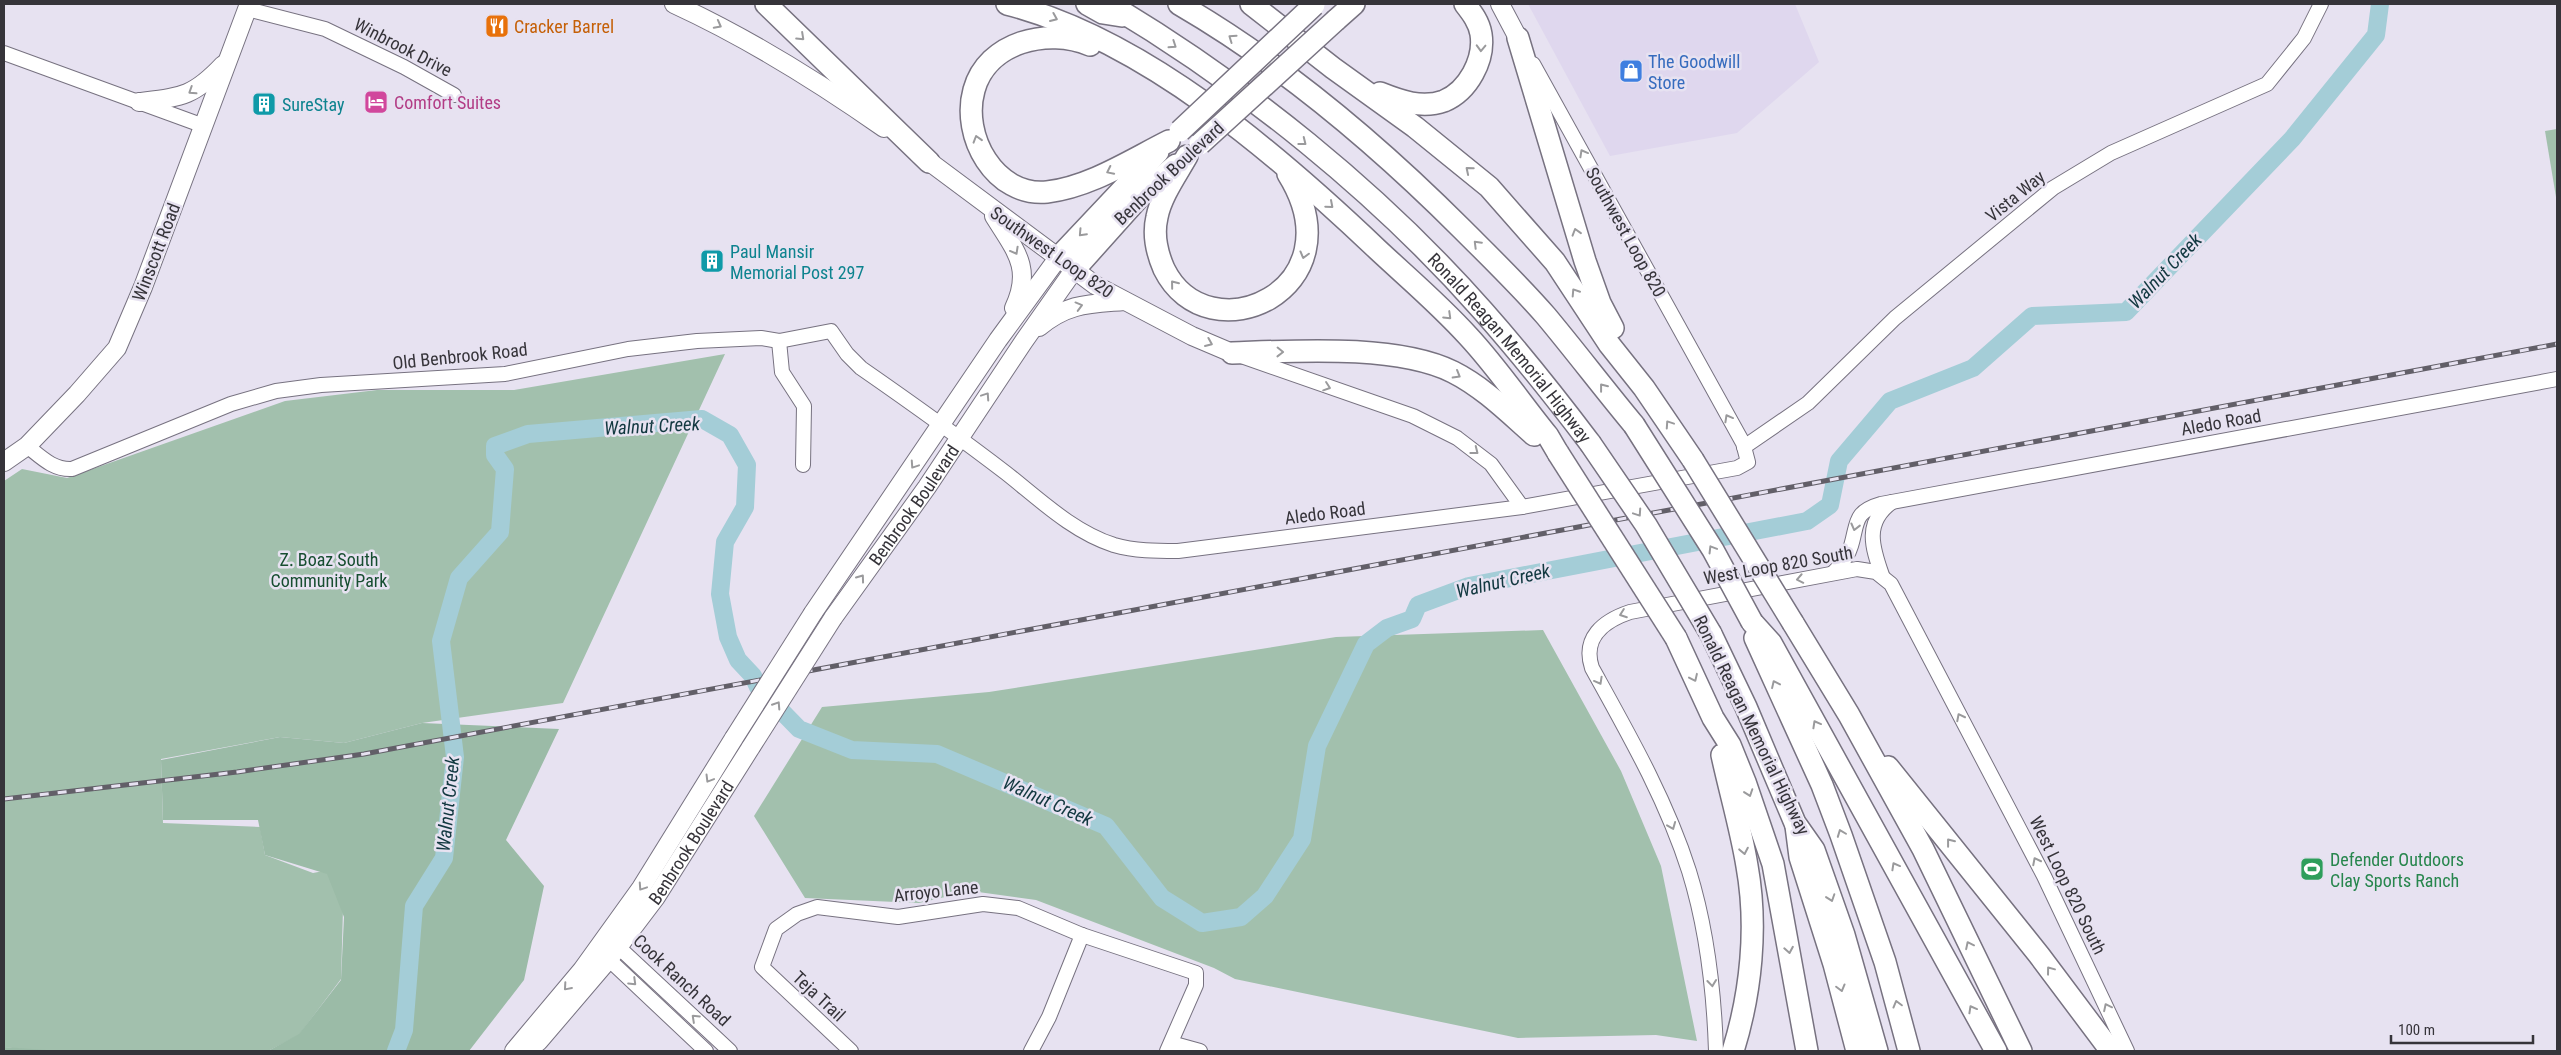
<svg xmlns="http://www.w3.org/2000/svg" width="2561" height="1055" font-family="'Roboto Condensed',sans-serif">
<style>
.built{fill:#dfd7ee}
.green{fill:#a2c0ad}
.forest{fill:#9bbba7}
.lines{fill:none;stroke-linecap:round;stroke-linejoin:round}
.river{stroke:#a4cdd7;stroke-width:18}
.minor-casing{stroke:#777280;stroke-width:16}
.major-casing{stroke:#777280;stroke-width:20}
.highway-casing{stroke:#777280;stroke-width:24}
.minor{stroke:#fff;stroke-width:14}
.major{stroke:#fff;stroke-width:18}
.highway{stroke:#fff;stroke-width:21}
.rail-casing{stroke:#625f68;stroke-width:5}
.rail{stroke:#e7e2f1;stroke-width:3;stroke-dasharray:9;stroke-linecap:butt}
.major-bridge-casing{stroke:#777280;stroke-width:20;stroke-linecap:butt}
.highway-bridge-casing{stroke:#777280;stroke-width:24;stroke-linecap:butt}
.major-bridge{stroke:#fff;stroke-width:18}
.highway-bridge{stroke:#fff;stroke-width:21}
.oneway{stroke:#9a9a9c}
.labels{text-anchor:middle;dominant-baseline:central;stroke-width:5;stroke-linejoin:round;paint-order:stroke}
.food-label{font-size:18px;fill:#c56008;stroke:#e7e2f1;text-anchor:start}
.street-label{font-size:18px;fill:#36343a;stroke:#e7e2f1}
.shop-label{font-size:18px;fill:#366cbe;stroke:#e7e2f1;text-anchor:start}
.hotel-label{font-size:18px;fill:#b23c85;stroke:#e7e2f1;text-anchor:start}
.culture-label{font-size:18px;fill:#0d838f;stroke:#e7e2f1;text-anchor:start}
.park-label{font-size:18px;fill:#174e31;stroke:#e7e2f1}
.leisure-label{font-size:18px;fill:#27864d;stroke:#e7e2f1;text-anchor:start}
.water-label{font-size:19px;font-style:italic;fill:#123840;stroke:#e7e2f1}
</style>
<rect width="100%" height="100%" fill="#e7e2f1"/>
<!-- built -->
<path class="built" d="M1528 4H1795L1819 62 1737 133 1610 156Z"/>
<!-- green -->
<g class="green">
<path d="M2557 129V203L2545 131Z"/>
<path d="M725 354 563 703 422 723 344 743 280 737 161 759 163 823 260 827 265 855 313 873 339 868 343 909 341 979 299 1035 268 1051H38L4 1047V481L22 469 67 478 285 401 377 390H514Z"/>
<path d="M1543 630 1621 771 1661 866 1697 1041 1656 1035 1518 1038 1235 979 1214 968 1036 900 971 891 919 903 805 898 754 816 822 707 989 692 1336 637Z"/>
</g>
<!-- forest -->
<g class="forest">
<path d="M422 723 559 729 506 840 544 886 524 980 469 1051H268L299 1034 341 980 344 917 327 874 265 855 258 820H163L161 760 280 737 344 743Z"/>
<path d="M4 1047 60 1051H4Z"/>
</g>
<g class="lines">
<!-- river -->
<path class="river" d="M396 1051 404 1030 414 906 444 858 455 757 441 641 459 578 500 532 505 469 495 455V446L528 434 702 419 730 435 747 465 745 507 725 542 720 594 728 637 738 660 753 676 758 687 799 729 852 750 937 754 1106 826 1162 898 1202 923 1241 917 1265 896 1302 839 1317 746 1366 644 1387 628 1412 619 1418 605 1469 586 1807 521 1830 505 1839 461 1890 401 1973 368 2032 316 2126 312 2292 139 2376 35 2380 4"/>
<!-- minor casing -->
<g class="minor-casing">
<g id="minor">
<path d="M247 9 325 29 404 67 454 95"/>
<path d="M4 53 204 126"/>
<path d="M779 341 782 372 804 406 803 465"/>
<path d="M1241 356 1413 416 1457 438 1491 464 1522 507"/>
<path d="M27 446C41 457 53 470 72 469L231 404 276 391 321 385 505 374 628 349 697 341 761 338 779 341 831 331 847 354 861 368C910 402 959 437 1006 473 1039 499 1073 532 1114 545 1135 551 1156 551 1178 551L1522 507 1737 468 1748 462 1743 443 1533 64"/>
<path d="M1744 447 1808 403 1895 318 2053 188 2111 153 2267 84 2304 38 2321 4"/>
<path d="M1833 573C1841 565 1848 557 1851 546 1858 523 1853 512 1881 504L2557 379"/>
<path d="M1882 575C1872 547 1864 522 1892 502"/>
<path d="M612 941 730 1051"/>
<path d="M602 953 706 1051"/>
<path d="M1171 1043 1200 1051"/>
<path d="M851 1051 762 967 776 929 797 914 817 907 898 917 983 904 1018 908 1082 935 1196 973V985L1167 1051"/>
<path d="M1031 1051 1049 1017 1082 935"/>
<path d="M1716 1051C1714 990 1707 929 1689 871 1666 799 1628 733 1592 668 1582 638 1603 621 1630 612L1857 569 1876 572 1891 584 2044 876 2127 1051"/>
</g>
</g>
<!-- major casing -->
<g class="major-casing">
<g id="major">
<path d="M674 4C748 38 817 81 884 128"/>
<path d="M1500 4 1518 38"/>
<path d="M139 102C181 97 193 97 223 65"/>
<path d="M919 154 1095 285 1192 336 1232 353"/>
<path d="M994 216C1015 250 1033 268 1014 308"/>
<path d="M1039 327C1068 303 1089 304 1124 301"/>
<path d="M4 462 27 446 77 394 117 348 143 287 249 4"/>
<path d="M813 613 998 340 1058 258"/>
<path id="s1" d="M833 618 927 487 1024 341 1074 270"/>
<path d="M514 1051 582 970 641 888 734 738"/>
<path id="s2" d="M527 1051 539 1041 609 959 656 897 751 747"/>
</g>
</g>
<!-- highway casing -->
<g class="highway-casing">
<g id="highway">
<path d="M766 4 929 162"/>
<path d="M1007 4C1144 39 1277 154 1378 250 1408 278 1440 305 1468 336 1497 367 1521 403 1548 436L1558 453"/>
<path d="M1087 4 1103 13 1122 16"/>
<path id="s3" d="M1109 4C1245 85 1378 192 1483 311 1521 354 1556 398 1590 443"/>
<path d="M1179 4C1284 65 1377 144 1462 229 1491 258 1520 286 1546 316 1576 352 1604 389 1634 425"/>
<path d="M1251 4 1333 68 1415 127 1489 187 1555 262 1609 344 1644 388 1693 460"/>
<path d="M1336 20 1354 4"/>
<path d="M1518 38 1585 261 1600 303 1613 328"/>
<path d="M1090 45C1048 27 987 42 974 90 961 136 995 197 1047 192 1090 187 1131 160 1169 141"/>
<path d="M1380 93C1400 101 1422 109 1444 101 1468 91 1485 60 1481 34 1479 22 1472 13 1465 4"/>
<path d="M1187 156C1177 174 1161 196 1157 217 1153 234 1157 253 1164 269 1208 358 1360 290 1288 174"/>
<path d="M1058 258 1158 152"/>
<path d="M1074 270 1142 194 1176 165"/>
<path d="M1232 353C1294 351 1397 344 1453 372 1483 387 1509 413 1534 435"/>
<path d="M1752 622 1771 643 1996 1051"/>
<path d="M1793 623 1849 715 1923 849 2021 1051"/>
<path d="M1711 634 1746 707 1795 823 1814 850 1844 935 1877 1051"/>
<path d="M1676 638 1713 718 1730 745 1745 782 1773 864 1807 1051"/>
<path d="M1755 638 1822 785 1841 835 1885 962 1909 1051"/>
<path d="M1722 755C1730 792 1741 829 1747 866 1758 927 1751 993 1733 1051"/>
<path d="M1888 767 2039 955 2111 1051"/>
<path d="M1796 826 1800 857 1834 964 1857 1051"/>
</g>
</g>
<!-- minor -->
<use href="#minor" class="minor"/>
<!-- major -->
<use href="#major" class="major"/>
<!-- highway -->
<use href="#highway" class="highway"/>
<!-- rail casing -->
<g class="rail-casing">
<path id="rail" d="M4 799 237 772 364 754 2557 344"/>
</g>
<!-- rail -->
<use href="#rail" class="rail"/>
<!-- major-bridge casing -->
<g class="major-bridge-casing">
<g id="major-bridge">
<path d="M734 738 813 613"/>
<path d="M751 747 833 618"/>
</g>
</g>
<!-- highway-bridge casing -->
<g class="highway-bridge-casing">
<g id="highway-bridge">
<path d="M1180 131 1314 5"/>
<path d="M1200 144 1336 20"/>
<path d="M1634 425 1713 550 1752 622"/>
<path d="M1590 443 1646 525 1711 634"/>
<path d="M1558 453 1676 638"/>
<path d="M1693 460 1793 623"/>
</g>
</g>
<!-- major-bridge -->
<use href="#major-bridge" class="major-bridge"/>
<!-- highway-bridge -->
<use href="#highway-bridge" class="highway-bridge"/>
</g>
<!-- one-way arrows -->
<defs><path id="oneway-chevron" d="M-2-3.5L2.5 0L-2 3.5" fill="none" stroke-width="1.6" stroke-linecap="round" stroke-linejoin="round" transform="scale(1.25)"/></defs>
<g class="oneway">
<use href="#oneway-chevron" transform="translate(1054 18) rotate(23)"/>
<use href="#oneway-chevron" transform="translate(718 25) rotate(28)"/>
<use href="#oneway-chevron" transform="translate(801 37) rotate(43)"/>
<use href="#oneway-chevron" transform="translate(1232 38) rotate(-145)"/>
<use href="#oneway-chevron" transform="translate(1173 45) rotate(34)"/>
<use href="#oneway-chevron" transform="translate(1481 48) rotate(92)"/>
<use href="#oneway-chevron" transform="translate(192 91) rotate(147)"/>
<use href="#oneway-chevron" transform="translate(977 139) rotate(-107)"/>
<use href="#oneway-chevron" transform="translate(1303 142) rotate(38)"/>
<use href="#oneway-chevron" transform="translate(1583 153) rotate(-119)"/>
<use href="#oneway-chevron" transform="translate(1469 170) rotate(-140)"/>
<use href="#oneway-chevron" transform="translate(1110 171) rotate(154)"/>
<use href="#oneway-chevron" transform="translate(1330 205) rotate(41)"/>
<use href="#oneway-chevron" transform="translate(1576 232) rotate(-107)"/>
<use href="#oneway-chevron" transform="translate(1082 233) rotate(133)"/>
<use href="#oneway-chevron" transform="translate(1477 244) rotate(-135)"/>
<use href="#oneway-chevron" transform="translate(1015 251) rotate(61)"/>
<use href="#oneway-chevron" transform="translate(1304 255) rotate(105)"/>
<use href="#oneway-chevron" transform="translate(1174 284) rotate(-129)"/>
<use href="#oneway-chevron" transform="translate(1575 292) rotate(-123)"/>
<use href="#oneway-chevron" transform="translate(1079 306) rotate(-15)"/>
<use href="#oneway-chevron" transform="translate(1448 316) rotate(44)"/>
<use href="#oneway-chevron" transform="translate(1209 343) rotate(23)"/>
<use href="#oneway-chevron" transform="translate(1280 352) rotate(1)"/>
<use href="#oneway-chevron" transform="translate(1457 375) rotate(30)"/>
<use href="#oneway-chevron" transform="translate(1327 387) rotate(19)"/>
<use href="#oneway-chevron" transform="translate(1603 387) rotate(-128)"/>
<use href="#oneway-chevron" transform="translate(986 396) rotate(-56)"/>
<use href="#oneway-chevron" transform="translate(1728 418) rotate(-119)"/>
<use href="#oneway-chevron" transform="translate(1669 424) rotate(-124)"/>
<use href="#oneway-chevron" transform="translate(1475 451) rotate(38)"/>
<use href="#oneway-chevron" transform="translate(914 465) rotate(124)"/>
<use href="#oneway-chevron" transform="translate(1638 513) rotate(56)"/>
<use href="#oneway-chevron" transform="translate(1855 527) rotate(104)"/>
<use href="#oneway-chevron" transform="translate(1712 549) rotate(-121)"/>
<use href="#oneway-chevron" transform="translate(861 578) rotate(-54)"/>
<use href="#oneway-chevron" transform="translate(1800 579) rotate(169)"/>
<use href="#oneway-chevron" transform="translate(1623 614) rotate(160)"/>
<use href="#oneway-chevron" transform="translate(1694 678) rotate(65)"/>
<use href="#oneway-chevron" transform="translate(1599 681) rotate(61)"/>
<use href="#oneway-chevron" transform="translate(1775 684) rotate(-115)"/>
<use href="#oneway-chevron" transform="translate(777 705) rotate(-57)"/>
<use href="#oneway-chevron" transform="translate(1960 717) rotate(-117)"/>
<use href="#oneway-chevron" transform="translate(1816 724) rotate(-119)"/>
<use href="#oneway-chevron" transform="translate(709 779) rotate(121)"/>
<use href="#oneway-chevron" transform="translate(1749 793) rotate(71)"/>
<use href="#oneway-chevron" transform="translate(1672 826) rotate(68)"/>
<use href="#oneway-chevron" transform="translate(1841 833) rotate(-111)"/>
<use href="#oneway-chevron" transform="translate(1950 842) rotate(-128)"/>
<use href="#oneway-chevron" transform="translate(1744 851) rotate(79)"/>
<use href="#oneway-chevron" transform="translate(2036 861) rotate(-117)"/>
<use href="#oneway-chevron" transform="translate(1895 866) rotate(-119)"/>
<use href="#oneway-chevron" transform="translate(642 887) rotate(124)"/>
<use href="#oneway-chevron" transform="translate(1831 898) rotate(71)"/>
<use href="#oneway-chevron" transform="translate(1969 945) rotate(-116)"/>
<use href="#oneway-chevron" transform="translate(1789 950) rotate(80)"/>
<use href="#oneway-chevron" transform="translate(2050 970) rotate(-127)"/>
<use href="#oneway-chevron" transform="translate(633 982) rotate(44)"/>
<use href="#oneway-chevron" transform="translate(1712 983) rotate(84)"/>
<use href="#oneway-chevron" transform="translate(567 987) rotate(131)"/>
<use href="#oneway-chevron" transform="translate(1841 988) rotate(75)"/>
<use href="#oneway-chevron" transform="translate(1897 1004) rotate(-105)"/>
<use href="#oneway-chevron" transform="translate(2107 1007) rotate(-116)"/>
<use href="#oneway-chevron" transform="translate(1972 1009) rotate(-119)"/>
<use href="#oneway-chevron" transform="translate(695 1018) rotate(-137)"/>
</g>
<!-- icons -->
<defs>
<g id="restaurant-square" transform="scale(1.25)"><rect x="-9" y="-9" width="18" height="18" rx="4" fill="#e8710a" stroke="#e7e2f1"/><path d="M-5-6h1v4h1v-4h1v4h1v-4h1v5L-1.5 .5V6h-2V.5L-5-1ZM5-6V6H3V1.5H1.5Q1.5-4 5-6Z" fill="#fff"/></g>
<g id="shop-square" transform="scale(1.25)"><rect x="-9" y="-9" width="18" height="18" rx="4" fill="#3f7fe0" stroke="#e7e2f1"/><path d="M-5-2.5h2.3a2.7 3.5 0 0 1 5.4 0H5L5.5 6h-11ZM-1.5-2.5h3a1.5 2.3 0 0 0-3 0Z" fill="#fff"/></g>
<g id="hotel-square" transform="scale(1.25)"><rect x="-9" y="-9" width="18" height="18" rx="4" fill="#d1479c" stroke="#e7e2f1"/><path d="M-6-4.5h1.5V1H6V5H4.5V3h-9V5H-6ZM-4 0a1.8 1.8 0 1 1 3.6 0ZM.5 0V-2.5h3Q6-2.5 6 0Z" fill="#fff"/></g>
<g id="building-square" transform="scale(1.25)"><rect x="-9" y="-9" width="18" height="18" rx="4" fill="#0f9aa8" stroke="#e7e2f1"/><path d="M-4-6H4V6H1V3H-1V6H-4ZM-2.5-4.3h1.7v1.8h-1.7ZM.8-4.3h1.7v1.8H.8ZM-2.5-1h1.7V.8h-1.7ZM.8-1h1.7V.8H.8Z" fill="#fff"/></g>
<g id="stadium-square" transform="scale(1.25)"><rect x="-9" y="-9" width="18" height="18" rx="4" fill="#2e9e5b" stroke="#e7e2f1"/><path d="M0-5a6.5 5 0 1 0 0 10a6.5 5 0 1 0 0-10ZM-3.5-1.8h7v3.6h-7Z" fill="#fff"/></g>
</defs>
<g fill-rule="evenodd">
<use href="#restaurant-square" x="497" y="26"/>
<use href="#shop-square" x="1631" y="71"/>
<use href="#hotel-square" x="376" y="102"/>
<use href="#building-square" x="264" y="104"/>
<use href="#building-square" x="712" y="261"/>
<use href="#stadium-square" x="2312" y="869"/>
</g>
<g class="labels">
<!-- food labels -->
<g class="food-label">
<text x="514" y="26">Cracker Barrel</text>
</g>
<!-- street labels -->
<g class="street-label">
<text transform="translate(403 47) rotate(27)">Winbrook Drive</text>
<text transform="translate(1169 173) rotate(-43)">Benbrook Boulevard</text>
<text transform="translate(2015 196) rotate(-39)">Vista Way</text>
<text transform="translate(1626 232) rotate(61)">Southwest Loop 820</text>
<text transform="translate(156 252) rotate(-69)">Winscott Road</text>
<text transform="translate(1052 252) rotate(35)">Southwest Loop 820</text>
<text stroke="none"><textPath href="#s3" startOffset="531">Ronald Reagan Memorial Highway</textPath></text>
<text transform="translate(460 356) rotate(-6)">Old Benbrook Road</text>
<text transform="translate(2221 422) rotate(-10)">Aledo Road</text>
<text stroke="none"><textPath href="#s1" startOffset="139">Benbrook Boulevard</textPath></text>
<text transform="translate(1325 513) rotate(-7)">Aledo Road</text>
<text transform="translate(1778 565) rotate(-10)">West Loop 820 South</text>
<text transform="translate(1752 725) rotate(64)">Ronald Reagan Memorial Highway</text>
<text stroke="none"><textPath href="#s2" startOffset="266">Benbrook Boulevard</textPath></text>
<text transform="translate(2068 885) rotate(64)">West Loop 820 South</text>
<text transform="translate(936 891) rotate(-6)">Arroyo Lane</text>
<text transform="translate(682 980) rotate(43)">Cook Ranch Road</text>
<text transform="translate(819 996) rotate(43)">Teja Trail</text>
</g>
<!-- shop labels -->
<g class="shop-label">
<text x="1648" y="61">The Goodwill<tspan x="1648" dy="21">Store</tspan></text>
</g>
<!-- hotel labels -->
<g class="hotel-label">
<text x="394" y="102">Comfort Suites</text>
</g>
<!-- culture labels -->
<g class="culture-label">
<text x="282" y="104">SureStay</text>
<text x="730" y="251">Paul Mansir<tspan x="730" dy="21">Memorial Post 297</tspan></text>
</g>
<!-- park labels -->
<g class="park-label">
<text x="329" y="559">Z. Boaz South<tspan x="329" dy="21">Community Park</tspan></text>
</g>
<!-- leisure labels -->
<g class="leisure-label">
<text x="2330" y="859">Defender Outdoors<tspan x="2330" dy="21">Clay Sports Ranch</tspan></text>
</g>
<!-- water labels -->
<g class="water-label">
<text transform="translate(2165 271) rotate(-46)">Walnut Creek</text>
<text transform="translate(652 426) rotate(-3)">Walnut Creek</text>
<text transform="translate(1503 581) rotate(-13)">Walnut Creek</text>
<text transform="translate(1048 801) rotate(24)">Walnut Creek</text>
<text transform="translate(448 804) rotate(-84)">Walnut Creek</text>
</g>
</g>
<!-- border -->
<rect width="2561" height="1055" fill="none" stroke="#36343a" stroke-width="10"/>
<!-- scale -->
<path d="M2391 1035v8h142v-8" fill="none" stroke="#36343a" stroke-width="2.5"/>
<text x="2398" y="1035" font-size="15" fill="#36343a" stroke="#e7e2f1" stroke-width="4" paint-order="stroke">100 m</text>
</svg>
